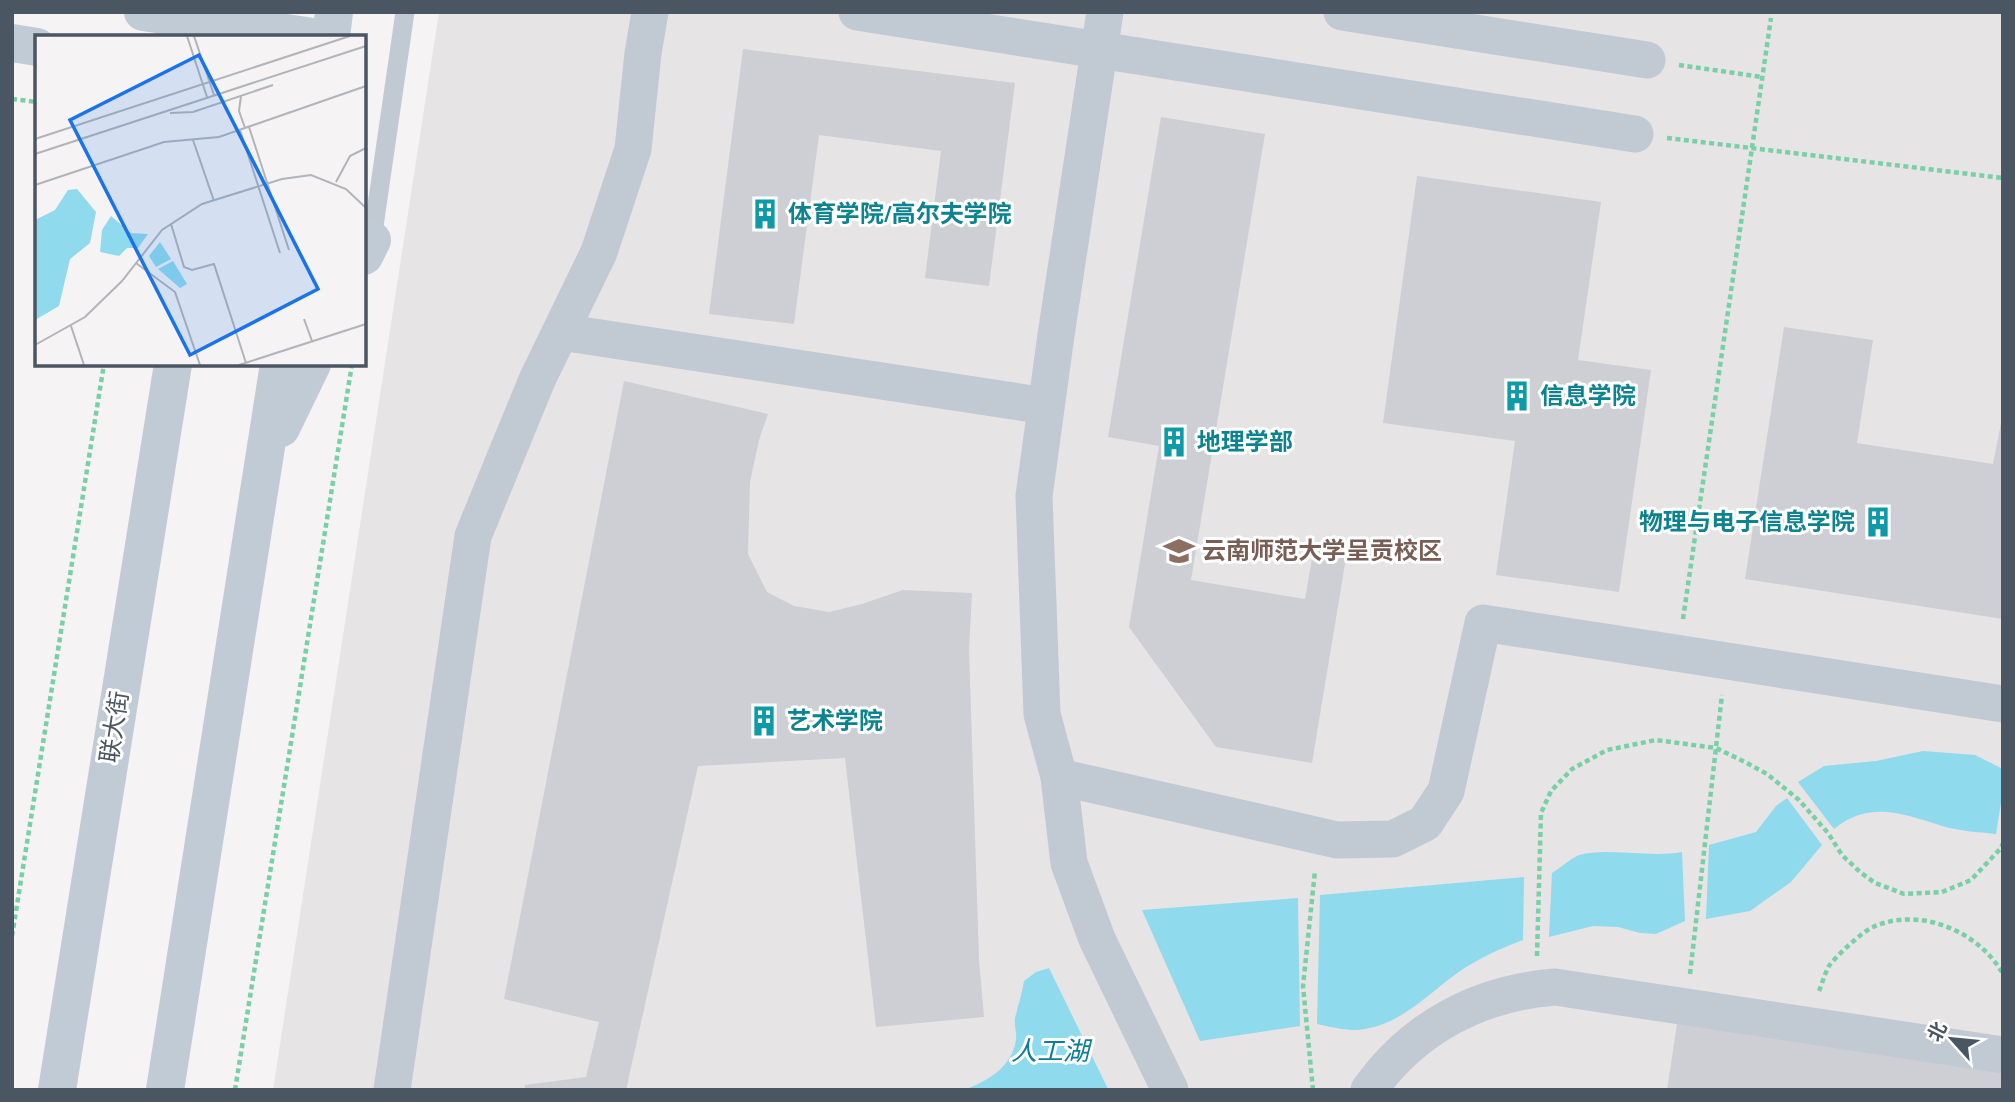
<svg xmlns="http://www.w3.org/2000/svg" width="2015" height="1102" font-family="'Sofia Sans Condensed','Noto Sans SC',sans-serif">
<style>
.education{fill:#e6e4e5}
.water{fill:#90daee}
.building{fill:#cdcfd5}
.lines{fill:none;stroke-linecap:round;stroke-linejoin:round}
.path{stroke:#7ad0a6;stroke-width:4.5;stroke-dasharray:5 3.5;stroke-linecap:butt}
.service{stroke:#c1cad2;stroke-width:19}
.minor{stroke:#c1cad2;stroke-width:37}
.secondary{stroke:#c1cbd6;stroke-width:38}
.labels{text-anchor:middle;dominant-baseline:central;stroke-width:6;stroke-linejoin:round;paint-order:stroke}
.culture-label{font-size:24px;font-weight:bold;fill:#0d838f;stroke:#fff;text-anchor:start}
.education-label{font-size:24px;font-weight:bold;fill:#785e54;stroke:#fff;text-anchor:start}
.street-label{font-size:24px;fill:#4a5661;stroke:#fff}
.water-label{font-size:26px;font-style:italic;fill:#0c7c9b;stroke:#fff}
.inset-road{fill:none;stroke:#b1b4b9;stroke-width:2}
.view{fill:#1a73e8;fill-opacity:0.15;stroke:#1a73e8;stroke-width:3.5}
.inset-edge{fill:none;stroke:#4a5661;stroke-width:3.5}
</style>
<rect width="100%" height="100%" fill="#f5f3f3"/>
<!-- education -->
<path class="education" d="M439 12H2003V1090H273Z"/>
<!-- water -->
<g class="water">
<path d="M1923 751 1975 755 2003 769V790L1996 834C1978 832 1959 831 1942 826 1903 814 1870 800 1834 829L1798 782 1824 766 1876 761Z"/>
<path d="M1787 798 1822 845 1791 882 1750 911 1706 919 1709 845 1756 832 1776 806Z"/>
<path d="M1682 852 1685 921 1656 934 1640 933 1618 927 1593 926 1549 937 1552 873C1560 868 1570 859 1579 855 1606 847 1650 858 1682 852Z"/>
<path d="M1524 877 1523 940C1501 948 1475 960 1456 974 1427 995 1402 1023 1365 1029 1349 1032 1332 1027 1317 1024L1320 895Z"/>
<path d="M1298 898 1300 1026 1200 1041 1142 910Z"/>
<path d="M1049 968 1108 1089 963 1090C987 1082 1012 1067 1016 1040 1017 1033 1014 1025 1015 1018 1018 1006 1022 994 1024 981L1036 972Z"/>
</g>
<!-- building -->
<g class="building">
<path d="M743 49 1015 83 989 286 925 278 941 151 819 135 794 324 709 314Z"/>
<path d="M1161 117 1265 134 1191 580 1305 599 1314 547 1347 552 1312 763 1216 747 1129 627 1159 446 1108 437Z"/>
<path d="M1417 176 1601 202 1578 360 1651 370 1619 592 1496 575 1515 441 1383 423Z"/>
<path d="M1784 327 1873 340 1857 443 1993 464 2003 413V619L1745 579Z"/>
<path d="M624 381 768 414 759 440 750 482 748 554 767 592 794 606 829 612 862 604 903 590 972 593 969 650 979 960 984 1017 876 1027 845 758 698 766 626 1090H525V1085L586 1077 599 1022 504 999Z"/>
<path d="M1679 1011 2003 1060V1090H1667Z"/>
</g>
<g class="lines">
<!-- path -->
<g class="path">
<path d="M1679 65 1762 77"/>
<path d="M12 99 37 102"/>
<path d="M1667 138 2003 178"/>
<path d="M1683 619 1771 18"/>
<path d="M12 936 104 364"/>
<path d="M1537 956 1541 813 1551 791 1572 769 1607 750 1656 740 1716 748 1745 762 1767 774 1799 800 1828 833 1842 855 1860 872 1875 883 1904 894 1942 892 1971 880 2001 848 2003 843"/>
<path d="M1690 974 1722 695"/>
<path d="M1819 991C1822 984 1825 973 1829 966 1835 957 1863 931 1873 927 1919 906 1979 931 2003 974"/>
<path d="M235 1090 352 364"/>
<path d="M1313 1090 1303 986 1315 871"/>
</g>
<!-- service -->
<path class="service" d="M372 240 405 12"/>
<!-- minor -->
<g class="minor">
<path d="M857 12 1635 134"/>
<path d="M1105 12 1056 335 1034 496 1042 714 1059 777 1069 863 1097 939 1170 1090"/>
<path d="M1342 12 1647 60"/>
<path d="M561 332 1046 406"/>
<path d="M1059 777 1337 840 1393 839 1425 823 1446 791 1483 623 2003 704"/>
<path d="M392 1090 473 536 537 380 599 252 633 149 643 53 650 12"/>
<path d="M1369 1090C1414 1027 1479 993 1555 987L2003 1055"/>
</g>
<!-- secondary -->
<g class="secondary">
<path d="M143 12 313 37"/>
<path d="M331 37 334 12"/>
<path d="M12 43 37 47"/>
<path d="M364 256 372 240"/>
<path d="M281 428 312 364"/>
<path d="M57 1090 173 364"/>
<path d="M165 1090 279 364"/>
</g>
</g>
<!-- icons -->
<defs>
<g id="building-bare" transform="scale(2.415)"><path d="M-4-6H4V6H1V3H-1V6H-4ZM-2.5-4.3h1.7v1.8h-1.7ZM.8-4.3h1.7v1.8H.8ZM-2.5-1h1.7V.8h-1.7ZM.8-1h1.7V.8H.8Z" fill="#0f9aa8" stroke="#fff" stroke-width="2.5" paint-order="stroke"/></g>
<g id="university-bare" transform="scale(2.415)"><path d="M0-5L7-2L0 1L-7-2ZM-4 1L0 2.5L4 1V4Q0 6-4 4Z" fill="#8d6e63" stroke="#fff" stroke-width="2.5" paint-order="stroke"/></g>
</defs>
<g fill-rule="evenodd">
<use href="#building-bare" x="765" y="214"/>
<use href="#building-bare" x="1517" y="396"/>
<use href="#building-bare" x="1174" y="442"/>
<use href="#building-bare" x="1878" y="522"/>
<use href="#university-bare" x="1179" y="551"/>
<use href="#building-bare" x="764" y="721"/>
</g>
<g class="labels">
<!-- culture labels -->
<g class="culture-label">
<text x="788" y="214">体育学院/高尔夫学院</text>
<text x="1540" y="396">信息学院</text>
<text x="1197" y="442">地理学部</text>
<text x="1855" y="522" text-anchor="end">物理与电子信息学院</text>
<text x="787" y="721">艺术学院</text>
</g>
<!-- education labels -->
<g class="education-label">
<text x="1202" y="551">云南师范大学呈贡校区</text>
</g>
<!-- street labels -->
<g class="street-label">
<text transform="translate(115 727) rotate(-81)">联大街</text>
</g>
<!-- water labels -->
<g class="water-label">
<text x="1050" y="1052">人工湖</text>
</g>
</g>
<!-- overview -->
<g transform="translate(35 35)">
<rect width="331" height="331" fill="#f5f3f3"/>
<path d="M42 154 61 177 55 208 35 224 24 271 0 285V185L20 175 33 155ZM76 181 96 198 113 199 103 213H92L84 221 65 217 67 195ZM125 207 136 224 121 232 114 221ZM138 226 152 249 145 253 123 234Z" fill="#90daee"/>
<path class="inset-road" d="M152 1 172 62M159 1 179 60M206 61 204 76 210 93M158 77 238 50M135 78 158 77M214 92 254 215M205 95 245 218M0 104 315 1M158 105 179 166M0 119 331 11M301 147 315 121 331 113M0 150 129 107 184 102 331 51M136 189 149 232 157 235 179 229 211 328M101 228 140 257 165 330M269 284 277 306M36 291 49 330M0 310 50 282 87 246 127 195 167 169 247 144 276 140 311 154 331 173M204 330 331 289"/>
<path class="view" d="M164 20 283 254 155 320 35 85Z"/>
<rect width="331" height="331" class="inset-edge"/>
</g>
<!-- border -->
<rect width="2015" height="1102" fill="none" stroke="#4a5661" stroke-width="28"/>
<!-- north arrow -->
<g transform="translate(1952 1039) rotate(297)" stroke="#ffffff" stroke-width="5" paint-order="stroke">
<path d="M0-5L12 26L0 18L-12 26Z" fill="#4a5661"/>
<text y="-10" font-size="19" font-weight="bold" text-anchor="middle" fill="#4a5661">北</text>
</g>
</svg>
